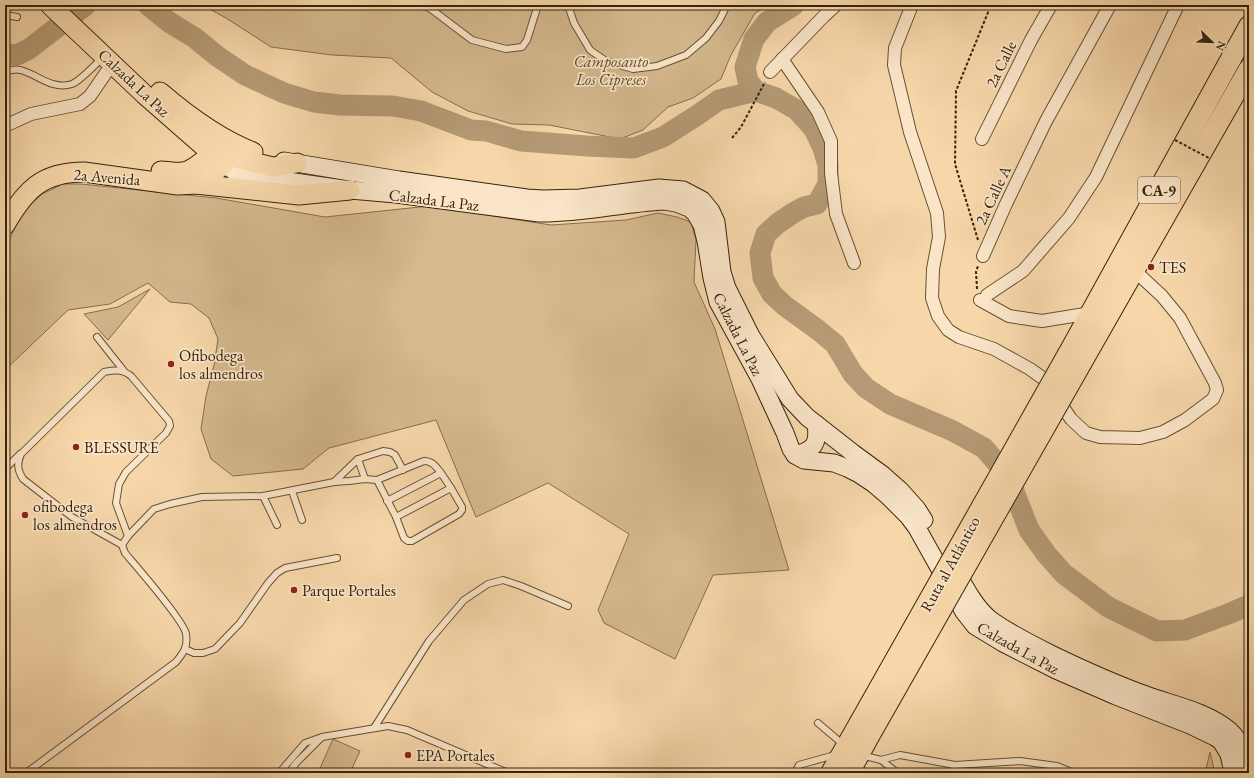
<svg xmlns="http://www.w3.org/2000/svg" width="1254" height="778" font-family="'EB Garamond',serif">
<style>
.green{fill:#d6b98f;stroke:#856e4e}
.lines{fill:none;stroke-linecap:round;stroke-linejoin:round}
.river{stroke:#b59a75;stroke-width:21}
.service-casing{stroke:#655134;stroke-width:8}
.minor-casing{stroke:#655134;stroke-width:14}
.secondary-casing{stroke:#34240d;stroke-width:19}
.primary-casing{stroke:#34240d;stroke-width:21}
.trunk-casing{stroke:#34240d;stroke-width:22}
.path{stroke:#34240d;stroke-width:2;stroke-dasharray:3 2;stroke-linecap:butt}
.service{stroke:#fae5c8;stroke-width:6}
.minor{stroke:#fae5c8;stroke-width:12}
.secondary{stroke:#fae5c8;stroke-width:17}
.primary{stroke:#f7d7aa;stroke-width:19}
.trunk{stroke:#f7d7aa;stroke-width:20}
.trunk-bridge-casing{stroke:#34240d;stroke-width:22;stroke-linecap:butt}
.path-bridge{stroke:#34240d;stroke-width:2;stroke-dasharray:3 2;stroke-linecap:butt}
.trunk-bridge{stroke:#f7d7aa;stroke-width:20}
.poi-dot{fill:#8f2418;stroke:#fae5c8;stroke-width:1.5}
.labels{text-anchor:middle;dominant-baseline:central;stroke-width:3.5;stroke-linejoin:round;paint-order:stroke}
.shield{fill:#fae5c8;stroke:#6f5e45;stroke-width:1}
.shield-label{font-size:15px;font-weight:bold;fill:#34240d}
.park-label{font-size:16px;font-style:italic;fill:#5c492e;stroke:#fae5c8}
.street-label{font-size:16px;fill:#34240d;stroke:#fae5c8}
.poi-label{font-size:16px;fill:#34240d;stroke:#fae5c8;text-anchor:start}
</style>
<rect width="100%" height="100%" fill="#f7d7aa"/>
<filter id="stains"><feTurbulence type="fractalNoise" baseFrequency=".005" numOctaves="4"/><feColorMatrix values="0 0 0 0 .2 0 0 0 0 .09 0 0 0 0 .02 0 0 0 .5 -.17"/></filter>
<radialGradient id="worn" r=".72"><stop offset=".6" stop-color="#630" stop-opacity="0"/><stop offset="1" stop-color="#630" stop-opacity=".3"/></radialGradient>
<!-- green -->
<g class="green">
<path d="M202 5H770L755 13 731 55 721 79 693 98 668 107 643 130 620 139 549 125 512 124 468 111 432 92 391 58 332 55 271 47 226 18Z"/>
<path d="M63 184H81L216 198 325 217 429 206 551 225 626 220 658 213 677 217 691 222 696 240 694 282 715 329 789 570 713 575 675 659 604 623 598 610 629 534 548 483 476 517 436 420 329 448 303 469 233 476 211 459 201 429 206 396 214 365 218 339 209 318 191 304 170 302 148 283 110 304 68 310 5 370V250L21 213 42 194Z"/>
<path d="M150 289 108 340 84 314 118 307Z"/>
<path d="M333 739 360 751 350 773H318Z"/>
<path d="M1210 752 1215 773H1205Z"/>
</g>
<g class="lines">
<!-- river -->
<g class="river">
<path d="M148 5 169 22 195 38 217 56 245 75 284 93 314 102 340 105 393 106 421 111 471 130 486 131 521 141 587 146 634 148 663 137 696 116 719 100 756 91 776 98 797 110 814 129 823 148 828 165V184L817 204 804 207 793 213 777 224 766 234 760 253 763 278 772 294 785 306 818 330 835 344 853 374 866 388 890 404 953 431 984 448 1008 476 1029 530 1047 555 1064 574 1108 607 1157 631 1185 630 1228 614 1249 605"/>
<path d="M5 54 17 55 29 49 86 5"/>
<path d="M756 91 748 81 745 67 754 39 767 22 794 5"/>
</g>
<!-- service casing -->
<g class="service-casing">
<g id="service">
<path d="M423 5 431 9 472 40 506 49 522 47 527 40 538 5"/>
<path d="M568 5 574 23 590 50 606 61 633 69 657 66 686 55 706 38 719 21 727 5"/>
<path d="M5 15 17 17"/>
<path d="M5 73C26 59 45 93 72 84 80 81 96 64 103 57"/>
<path d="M97 337 124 371"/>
<path d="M358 459 365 479"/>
<path d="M5 469 20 454"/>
<path d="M334 482 349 481 365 479 377 480"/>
<path d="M292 491 302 520"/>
<path d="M263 496 277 525"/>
<path d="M387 501 441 473 451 488 396 517 377 480 424 461C433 461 436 467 441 473"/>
<path d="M396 517 404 538 408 541H412L459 514 462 510V507L451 488"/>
<path d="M122 545 72 517 23 479C17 469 17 464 21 454L104 372C116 370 122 369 131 376L169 421 170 426 166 433 126 472 119 484 116 503 128 536"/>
<path d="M185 649 194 653H203L215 649 240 623 268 583 277 573 285 568 337 558"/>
<path d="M818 723 845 746"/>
<path d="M374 728 429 641 464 600 488 584 503 580 521 586 568 606"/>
<path d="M861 755 881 760 895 771 902 773"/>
<path d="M881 760 900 755 955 765 1020 761 1057 766 1074 773"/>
<path d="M26 773 176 662C184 652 188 647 186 634 185 622 136 566 125 553L122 545 128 536 154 509 170 504 202 497 263 496 334 482 358 459 383 451 390 452 395 455 403 470"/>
<path d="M279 773 305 743 322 737 388 726 407 730 508 773"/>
<path d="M289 773 296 763 321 738"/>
<path d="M795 773 799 765 835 755"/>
<path d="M952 773 955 765"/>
</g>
</g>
<!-- minor casing -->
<g class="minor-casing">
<g id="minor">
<path d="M912 5 895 48 894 65 910 132 937 213 939 237 933 269 932 298 938 316 948 330 959 337 994 349 1030 369 1044 379 1071 419 1086 433 1100 437 1140 438 1163 432 1185 420 1213 399 1217 390 1215 383 1180 318 1162 296 1135 271"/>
<path d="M782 59 818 112 831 141V173L836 214 854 263"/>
<path d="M770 72 824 16 836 5"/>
<path d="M5 126 31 114 80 104 90 96 112 64"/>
<path d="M982 139 1031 40 1051 5"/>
<path d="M983 256 1006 204 1046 121 1110 5"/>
<path d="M987 295 1023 271 1069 218 1096 177 1178 5"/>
<path d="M980 300 1009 316 1042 321 1091 313"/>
</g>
</g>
<!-- secondary casing -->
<g class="secondary-casing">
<g id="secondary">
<path d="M284 161 399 180 527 198 543 199 580 198 659 188 683 190 702 200 711 211 716 222 722 272 727 288 751 336 790 399 807 417 853 453 883 475 900 490 917 509 924 520"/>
<path d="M224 164 234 171 246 175 350 190 396 194 539 213C581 214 622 203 664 201L676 203 689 208 695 213 702 225 706 241 712 278 718 302 760 379 785 433 791 449 795 455 804 460 834 463 847 468 859 474 874 484 888 496 908 516 917 528 964 612 975 626 1003 643 1056 670 1116 696 1190 725 1215 737 1221 741 1229 754 1233 773"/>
<path d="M795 455C814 450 819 444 816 424"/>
<path d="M954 568C964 585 975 608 991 620 1009 633 1031 644 1051 654 1082 669 1113 683 1146 695 1173 705 1206 711 1229 730 1242 742 1246 756 1249 773"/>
</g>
</g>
<!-- primary casing -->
<g class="primary-casing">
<g id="primary">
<path d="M160 92C188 116 219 139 253 152"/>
<path d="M161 171C168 171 176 173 183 172 198 170 208 151 222 152L239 159 273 167 297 163"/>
<path d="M196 184 299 195 350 190"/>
<path d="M5 225C25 190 42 172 84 172L178 185 196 184 211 175 224 164 144 94 50 5"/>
</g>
</g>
<!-- trunk casing -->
<g class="trunk-casing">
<g id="trunk">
<path d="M1068 354 1249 26"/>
<path d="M1082 362 1249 69"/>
<path d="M831 773 859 724"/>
<path d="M849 773 872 731"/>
</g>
</g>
<!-- path -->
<g class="path">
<path d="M732 138 741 127 765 82"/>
<path d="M978 240 955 164 956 91 991 5"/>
<path d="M977 289 976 272 978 266"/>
</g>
<!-- service -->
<use href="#service" class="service"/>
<!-- minor -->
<use href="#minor" class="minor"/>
<!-- secondary -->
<use href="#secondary" class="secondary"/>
<!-- primary -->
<use href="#primary" class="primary"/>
<!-- trunk -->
<use href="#trunk" class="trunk"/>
<!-- trunk-bridge casing -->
<g class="trunk-bridge-casing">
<g id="trunk-bridge">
<path d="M859 724 1068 354"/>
<path d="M872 731 1082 362"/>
</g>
</g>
<!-- path-bridge -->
<path class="path-bridge" d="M1175 140 1209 158"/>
<!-- trunk-bridge -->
<use href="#trunk-bridge" class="trunk-bridge"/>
</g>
<!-- markers -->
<g class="poi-dot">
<circle cx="1151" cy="267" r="4"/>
<circle cx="171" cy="364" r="4"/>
<circle cx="76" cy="447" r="4"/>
<circle cx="25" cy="515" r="4"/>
<circle cx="294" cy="590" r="4"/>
<circle cx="408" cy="755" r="4"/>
</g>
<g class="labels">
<!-- shield labels -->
<rect class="shield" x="1138" y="177" width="42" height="26" rx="3"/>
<g class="shield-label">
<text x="1159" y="190">CA-9</text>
</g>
<!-- park labels -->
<g class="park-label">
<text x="611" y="61">Camposanto<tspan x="611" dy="18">Los Cipreses</tspan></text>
</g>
<!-- street labels -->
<g class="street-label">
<text transform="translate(1001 64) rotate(-64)">2a Calle</text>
<text transform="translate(134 83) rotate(43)">Calzada La Paz</text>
<text transform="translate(107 177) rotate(5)">2a Avenida</text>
<text transform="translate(993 195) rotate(-65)">2a Calle A</text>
<text transform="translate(434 200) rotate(7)">Calzada La Paz</text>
<text transform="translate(738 334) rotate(63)">Calzada La Paz</text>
<text transform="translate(950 564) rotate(-61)">Ruta al Atlántico</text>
<text transform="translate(1018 648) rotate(29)">Calzada La Paz</text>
</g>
<!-- poi labels -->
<g class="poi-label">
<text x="1159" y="267">TES</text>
<text x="179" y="355">Ofibodega<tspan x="179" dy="18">los almendros</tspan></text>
<text x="84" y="447">BLESSURE</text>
<text x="33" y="506">ofibodega<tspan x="33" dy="18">los almendros</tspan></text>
<text x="302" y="590">Parque Portales</text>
<text x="416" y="755">EPA Portales</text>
</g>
</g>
<!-- margin -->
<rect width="1254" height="778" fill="none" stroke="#f7d7aa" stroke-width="20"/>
<rect x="6" y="6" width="1242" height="766" fill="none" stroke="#34240d" stroke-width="2"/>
<rect x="10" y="10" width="1234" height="758" fill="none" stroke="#34240d"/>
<!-- north arrow -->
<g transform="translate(1212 42) rotate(113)" stroke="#fae5c8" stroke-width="3" paint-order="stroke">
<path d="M0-3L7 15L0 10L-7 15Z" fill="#34240d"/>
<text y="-6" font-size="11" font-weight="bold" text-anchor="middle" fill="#34240d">N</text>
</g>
<rect width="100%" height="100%" filter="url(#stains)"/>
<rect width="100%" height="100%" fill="url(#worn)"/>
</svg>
